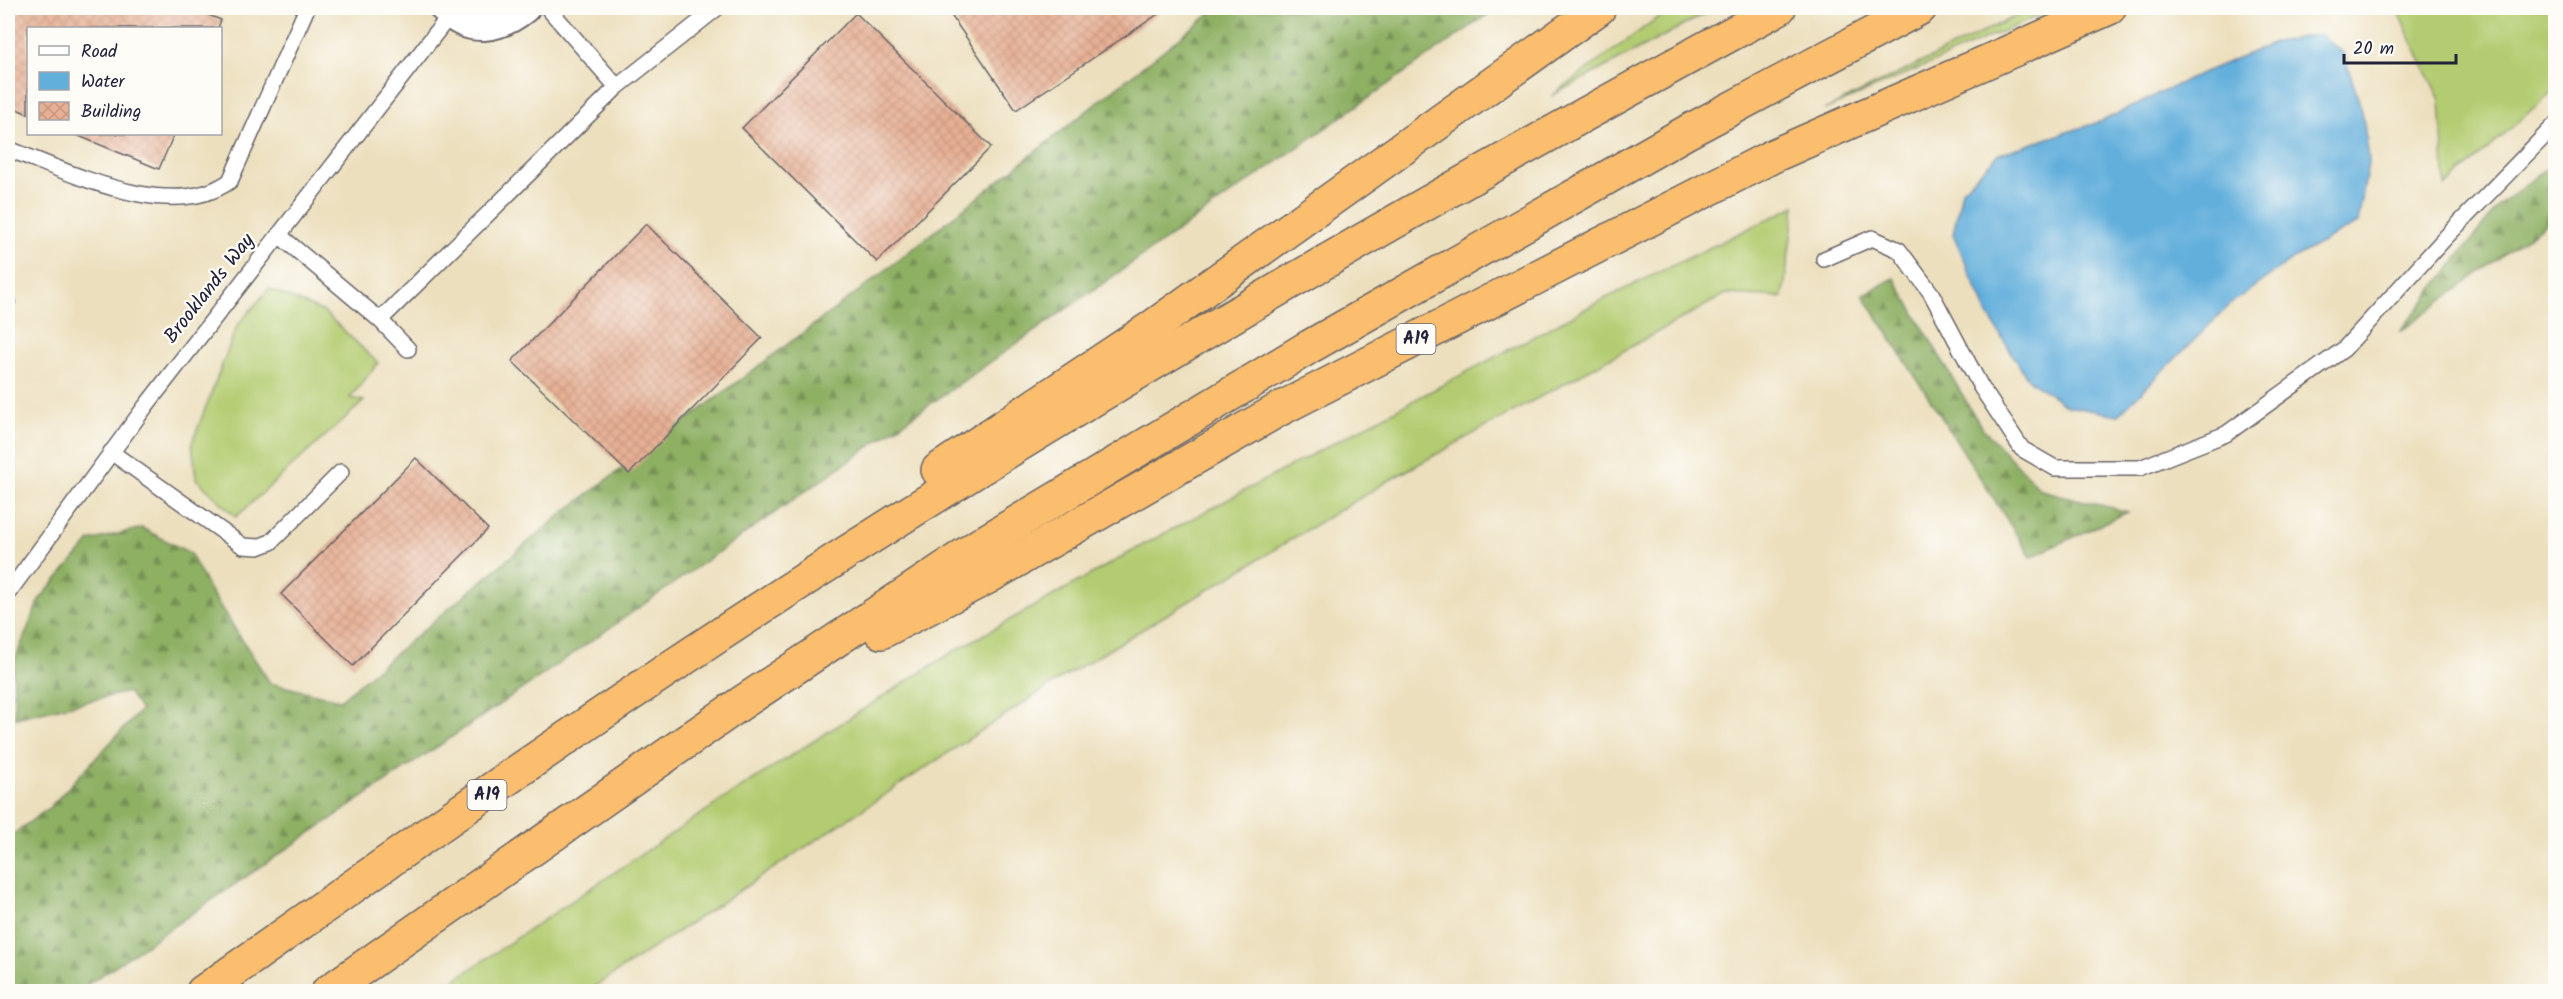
<svg xmlns="http://www.w3.org/2000/svg" width="2563" height="999" font-family="Kalam,sans-serif">
<style>
.grass{fill:#b3cc71;stroke:#6a7756;stroke-width:1.5}
.forest{fill:url(#forest-firs);stroke:#58694f;stroke-width:1.5}
.water{fill:#62afdc;stroke:#42688c;stroke-width:1.5}
.building{fill:url(#building-cross-hatch)}
.lines{fill:none;stroke-linecap:round;stroke-linejoin:round}
.service-casing{stroke:#696468;stroke-width:18}
.minor-casing{stroke:#696468;stroke-width:32}
.trunk-casing{stroke:#696468;stroke-width:36}
.service{stroke:#fff;stroke-width:15}
.minor{stroke:#fff;stroke-width:28}
.trunk{stroke:#fabe6e;stroke-width:33}
.labels{text-anchor:middle;dominant-baseline:central;stroke-width:4.5;stroke-linejoin:round;paint-order:stroke}
.shield{fill:#fdfcf7;stroke:#646373;stroke-width:1.5}
.shield-label{font-size:18px;font-weight:bold;fill:#22223b}
.street-label{font-size:20px;fill:#22223b;stroke:#fdfcf7}
</style>
<defs>
<pattern id="forest-firs" width="22" height="20" patternUnits="userSpaceOnUse" patternTransform="scale(1.5)"><rect width="22" height="20" fill="#8eb063"/><path d="M5 1l3.5 6h-7zM16 11l3.5 6h-7z" fill="#748f53"/></pattern>
<pattern id="building-cross-hatch" width="8" height="8" patternUnits="userSpaceOnUse" patternTransform="scale(1.5)"><rect width="8" height="8" fill="#e7b094"/><path d="M0 0l8 8M0 8l8-8" fill="none" stroke="#c69780"/></pattern>
</defs>
<rect width="100%" height="100%" fill="#fdfcf7"/>
<filter id="ink" filterUnits="userSpaceOnUse"><feTurbulence type="fractalNoise" baseFrequency=".0167" numOctaves="2"/><feDisplacementMap in="SourceGraphic" scale="12" xChannelSelector="R" yChannelSelector="G"/><feConvolveMatrix kernelMatrix="1 2 1 2 8 2 1 2 1" color-interpolation-filters="sRGB"/></filter>
<filter id="wash" filterUnits="userSpaceOnUse"><feTurbulence type="fractalNoise" baseFrequency=".008" numOctaves="4" result="noise"/><feDisplacementMap in="SourceGraphic" scale="24" xChannelSelector="R" yChannelSelector="G"/><feGaussianBlur stdDeviation="1.35" result="paint"/><feColorMatrix in="noise" values="0 0 0 0 0 0 0 0 0 0 0 0 0 0 0 0 0 1.4 0 .05"/><feComposite in="paint" operator="in"/></filter>
<g filter="url(#wash)">
<rect width="100%" height="100%" fill="#ecdfbd"/>
<!-- grass -->
<g class="grass">
<path d="M1671 8H1716L1551 96Z"/>
<path d="M2032 8H2056L1824 110Z"/>
<path d="M2396 8H2555V89L2445 187 2440 100Z"/>
<path d="M1795 206 1783 297 1726 294 1388 481 1055 682 588 991H438L728 796 951 653 1154 539 1598 302Z"/>
<path d="M269 289 324 312 378 363 350 398 364 401 236 517 196 479 192 443 237 326Z"/>
</g>
<!-- forest -->
<g class="forest">
<path d="M1217 8H1497L531 683 78 991H8V838L50 807 141 710 128 692 15 718 13 665 39 600 90 541 142 528 190 553 209 589 270 683 340 700 564 512 872 281Z"/>
<path d="M2555 162V216L2400 332 2498 206Z"/>
<path d="M1894 278 1981 427 2041 490 2128 512 2031 557 1863 295Z"/>
</g>
<!-- water -->
<path class="water" d="M2320 34 2344 54 2362 111 2369 158 2358 223 2297 256 2233 302 2118 415 2067 406 2027 378 1988 315 1953 234 1962 190 1999 154 2102 121 2202 73 2276 42Z"/>
<g id="blocks">
<!-- building -->
<g class="building">
<path d="M8 8H191L221 20 218 28H28V114L8 105Z"/>
<path d="M946 8H1167L1016 110Z"/>
<path d="M856 13 991 147 877 262 742 128Z"/>
<path d="M74 134H174L159 169Z"/>
<path d="M646 224 762 338 629 474 512 361Z"/>
<path d="M8 298 16 301 8 321Z"/>
<path d="M416 458 488 529 353 666 281 594Z"/>
</g>
</g>
</g>
<g filter="url(#ink)">
<use href="#blocks" fill-opacity="0" stroke="#696468" stroke-width="1.5"/>
<g class="lines">
<!-- service casing -->
<g class="service-casing">
<g id="service">
<path d="M548 8 617 87"/>
<path d="M8 149C68 171 170 224 230 181L307 8"/>
<path d="M279 235 380 320 408 349"/>
<path d="M1824 259 1872 238 1899 250 1931 293 1981 387 2022 449 2055 468H2140L2226 434 2344 349 2446 237 2556 124"/>
<path d="M380 320 617 87 717 8"/>
<path d="M111 452 243 546 258 547 271 542 341 472"/>
<path d="M8 593 145 407 450 15"/>
</g>
</g>
<!-- minor casing -->
<g class="minor-casing">
<path id="minor" d="M444 8C469 35 499 29 525 8"/>
</g>
<!-- trunk casing -->
<g class="trunk-casing">
<g id="trunk">
<path d="M938 470 1151 328 1599 8"/>
<path d="M881 632 988 577 1278 410 1775 155 2109 8"/>
<path d="M203 992C392 859 580 725 773 600 1099 388 1437 193 1779 8"/>
<path d="M328 992 740 704 978 546 1309 347 1687 132 1920 8"/>
</g>
</g>
<!-- service -->
<use href="#service" class="service"/>
<!-- minor -->
<use href="#minor" class="minor"/>
<!-- trunk -->
<use href="#trunk" class="trunk"/>
</g>
</g>
<g class="labels">
<!-- shield labels -->
<g class="shield">
<rect x="1396.5" y="324" width="39" height="30" rx="4.5"/>
<rect x="467.5" y="780" width="39" height="30" rx="4.5"/>
</g>
<g class="shield-label">
<text x="1416" y="339">A19</text>
<text x="487" y="795">A19</text>
</g>
<!-- street labels -->
<g class="street-label">
<text transform="translate(210 289) rotate(-52)">Brooklands Way</text>
</g>
</g>
<!-- margin -->
<rect width="2563" height="999" fill="none" stroke="#fdfcf7" stroke-width="30"/>
<!-- legend -->
<rect x="27" y="27" width="195" height="108" fill="#fdfcf7" stroke="#a5a5ac" stroke-width="1.5"/>
<rect x="39" y="46" width="30" height="9" fill="#ffffff" stroke="#a5a5ac" stroke-width="1.5"/>
<text x="81" y="57" font-size="18" fill="#22223b">Road</text>
<rect x="39" y="72" width="30" height="18" fill="#62afdc" stroke="#a5a5ac" stroke-width="1.5"/>
<text x="81" y="87" font-size="18" fill="#22223b">Water</text>
<rect x="39" y="102" width="30" height="18" fill="url(#building-cross-hatch)" stroke="#a5a5ac" stroke-width="1.5"/>
<text x="81" y="117" font-size="18" fill="#22223b">Building</text>
<!-- scale -->
<path d="M2344 54v9h112v-9" fill="none" stroke="#22223b" stroke-width="3"/>
<text x="2353" y="54" font-size="18" fill="#22223b" stroke="#fdfcf7" stroke-width="4.5" paint-order="stroke">20 m</text>
</svg>
